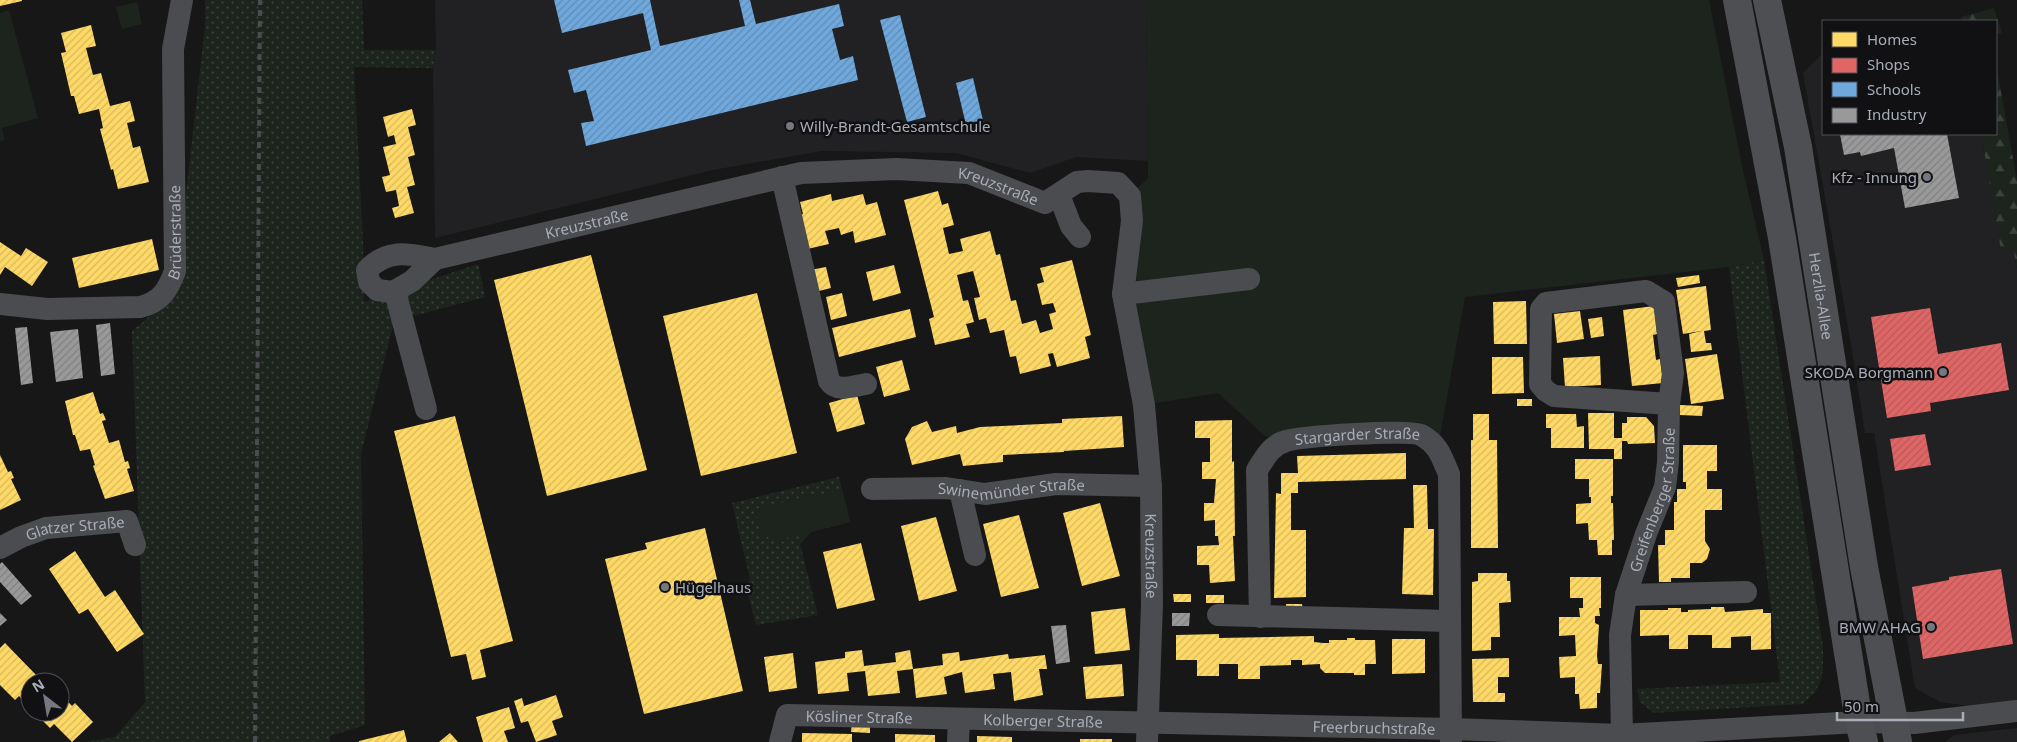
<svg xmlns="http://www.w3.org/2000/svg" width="2017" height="742" font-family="'Noto Sans',sans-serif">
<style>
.built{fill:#212123}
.grass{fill:url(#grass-dots)}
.forest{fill:url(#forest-firs)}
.park{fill:#1d241e}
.homes{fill:url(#homes-hatch)}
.shops{fill:url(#shops-hatch)}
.schools{fill:url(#schools-hatch)}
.industry{fill:url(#industry-hatch)}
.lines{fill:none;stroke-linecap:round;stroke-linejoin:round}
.minor{stroke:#4b4c50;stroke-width:22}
.major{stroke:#4d4f52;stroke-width:28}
.rail{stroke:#4b4c4f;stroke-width:4;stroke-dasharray:6 5;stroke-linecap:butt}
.poi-dot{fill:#757880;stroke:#111113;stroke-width:2}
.labels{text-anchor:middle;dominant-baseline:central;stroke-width:5;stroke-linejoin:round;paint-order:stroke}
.poi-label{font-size:15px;fill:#a8adb8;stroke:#111113;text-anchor:end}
.street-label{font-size:15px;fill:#a8adb8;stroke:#111113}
</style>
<defs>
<pattern id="grass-dots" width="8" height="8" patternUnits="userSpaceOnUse" patternTransform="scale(1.25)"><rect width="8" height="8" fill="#1d241e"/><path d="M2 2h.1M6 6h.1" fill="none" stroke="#3b413d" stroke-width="1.8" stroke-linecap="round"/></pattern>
<pattern id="forest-firs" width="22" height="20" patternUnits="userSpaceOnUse" patternTransform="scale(1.25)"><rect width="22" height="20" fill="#1d241e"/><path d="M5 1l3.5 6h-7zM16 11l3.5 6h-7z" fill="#3b413d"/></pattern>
<pattern id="homes-hatch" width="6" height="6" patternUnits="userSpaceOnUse" patternTransform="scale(1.25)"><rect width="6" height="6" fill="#ffd966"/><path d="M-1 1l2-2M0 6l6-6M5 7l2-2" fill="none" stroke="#d6b85d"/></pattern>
<pattern id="shops-hatch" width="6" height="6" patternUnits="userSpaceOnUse" patternTransform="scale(1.25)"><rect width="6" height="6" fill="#e06666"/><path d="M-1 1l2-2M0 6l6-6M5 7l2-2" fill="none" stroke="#b45a5a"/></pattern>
<pattern id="schools-hatch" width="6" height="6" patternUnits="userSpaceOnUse" patternTransform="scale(1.25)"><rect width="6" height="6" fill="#6fa8dc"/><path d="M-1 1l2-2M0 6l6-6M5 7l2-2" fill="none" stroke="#608bb3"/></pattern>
<pattern id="industry-hatch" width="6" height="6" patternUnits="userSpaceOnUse" patternTransform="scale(1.25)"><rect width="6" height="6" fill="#999"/><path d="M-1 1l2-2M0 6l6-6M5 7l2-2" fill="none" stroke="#7f8080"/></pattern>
</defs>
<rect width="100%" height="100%" fill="#171717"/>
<!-- built -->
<g class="built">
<path d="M435 0H1146L1148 161 1076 157 1030 173 956 153 822 151 713 170 435 238 433 68 436 50Z"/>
<path d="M1823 53V134H1981L2001 250 2013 248 2017 269V702L1977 707 1940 702 1915 688 1874 433H1865L1852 350 1803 73Z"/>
<path d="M2017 728V742H1945L1954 735Z"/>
</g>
<!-- grass -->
<g class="grass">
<path d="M205 0H362L364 50H436L433 68 354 67 363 244 364 302 478 264 485 297 394 321 361 454 365 725 330 736V742H86L115 737 145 702 132 331 176 294 185 202 205 27Z"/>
<path d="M1764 260 1823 647C1823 673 1825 687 1802 704L1654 713 1640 702 1637 689 1780 682 1729 267Z"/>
<path d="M839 477 850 522 811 532 800 544 818 615 756 625 746 586 750 579 732 503Z"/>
</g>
<!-- forest -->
<g class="forest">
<path d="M1994 8 2002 33 1996 34V21H1962L1961 17Z"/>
<path d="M1996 64 2017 181V269L2013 248 2001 251 1981 134H1996Z"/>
</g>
<!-- park -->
<g class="park">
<path d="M1146 0H1709L1742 166 1764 260 1729 267 1465 297 1438 447 1419 434 1286 441 1265 436 1218 393 1144 405 1123 294 1130 196 1148 178Z"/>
<path d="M137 2 142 24 122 29 116 7Z"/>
<path d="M9 10 38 118 2 128 5 140 0 141V13Z"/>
<path d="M842 489 850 522 774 541 761 533 755 509 809 496 810 498Z"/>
</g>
<!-- homes -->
<g class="homes">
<path d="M0 0H22V1L0 6Z"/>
<path d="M91 25 96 46 86 48 93 75 101 73 110 106 130 101 135 121 127 123 133 148 140 146 149 182 118 189 113 169 111 170 100 129 103 128 99 109 79 114 74 96H71L61 53 66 52 61 33Z"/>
<path d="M412 109 416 125 408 127 415 155 408 157 415 185 407 187 414 213 395 218 392 208 399 206 396 190 386 192 382 177 390 175 383 147 396 144 394 135 388 137 383 117Z"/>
<path d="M938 191 942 205 948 203 954 225 943 228 949 254 963 251 960 239 990 231 996 255 1000 254 1011 301 1016 300 1022 324 1036 320 1040 333 1053 329 1049 314 1056 312 1053 303 1042 305 1037 284 1044 282 1040 268 1072 260 1091 335 1085 337 1090 358 1057 367 1053 353 1048 354 1051 366 1020 374 1016 356 1010 357 1004 330 990 333 986 318 979 320 974 298 980 297 973 271 957 275 963 301 968 300 974 322 966 324 970 337 935 345 929 319 934 317 904 200Z"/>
<path d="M831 194 832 201 863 194 866 205 877 202 886 235 855 243 853 231 841 235 839 228 825 231 829 244 803 250 795 217 803 214 800 202Z"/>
<path d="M152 239 159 270 79 288 72 258Z"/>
<path d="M0 242 21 256 26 248 48 262 32 286 5 267 0 275Z"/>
<path d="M591 255 647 470 547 496 494 280Z"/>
<path d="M894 265 901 293 873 301 866 272Z"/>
<path d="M826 267 831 288 815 292 810 270Z"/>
<path d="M1699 275 1700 283 1678 287 1676 278Z"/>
<path d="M1706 286 1711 330 1704 331 1706 343H1711L1712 350 1691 352 1689 334 1701 331 1683 334 1676 290Z"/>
<path d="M757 293 797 453 701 476 663 316Z"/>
<path d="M842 293 847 316 831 320 826 297Z"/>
<path d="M1526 301 1527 344H1494L1493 302Z"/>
<path d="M1654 306 1657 334 1653 335 1656 360 1660 359 1663 383 1632 386 1623 310Z"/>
<path d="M910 309 916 337 839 357 832 328Z"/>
<path d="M1580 311 1584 339 1557 343 1554 314Z"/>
<path d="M1602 317 1604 336 1591 338 1588 319Z"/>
<path d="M1717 354 1724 399 1691 404 1685 359Z"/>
<path d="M1600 356 1601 385 1565 387 1563 358Z"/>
<path d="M1492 357H1523L1524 393 1492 394Z"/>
<path d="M902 360 910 390 884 397 876 367Z"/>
<path d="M93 392 100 414 103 413 106 420 102 421 109 443 119 440 125 462 128 461 130 468 127 469 134 491 105 499 93 466 95 465 90 449 80 451 75 435H73L65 401Z"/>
<path d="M857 395 865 424 837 432 829 403Z"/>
<rect x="1517" y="399" width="15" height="7"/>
<path d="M1680 405 1703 406 1702 416 1680 415Z"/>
<path d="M1588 413H1614V438H1622V423H1627V417H1646L1654 426 1655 443 1628 444 1627 441H1622V459H1614V449H1589Z"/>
<path d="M1473 414H1489V440H1497L1498 548H1471V440H1473Z"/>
<path d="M1546 414H1576L1577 427 1584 426V448H1551V428H1546Z"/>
<path d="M455 416 513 641 480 650 486 677 472 680 466 654 451 657 394 431Z"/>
<path d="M1122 416 1124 447 1064 451V452L1003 455V462L963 466 960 454 912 465 905 439 912 427 927 421 932 432 956 426 957 433 980 427 1062 423V419Z"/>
<path d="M1232 420V462L1234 461 1235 536H1233L1235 581 1210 583 1209 565H1197V546L1219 545 1218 536H1215V520L1204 521V503H1214L1216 479H1202V462H1210V438H1195V421Z"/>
<path d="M1683 445H1717V471H1707V489H1722V510H1705V541L1710 549 1707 559 1702 563H1690V578H1671V582H1659L1658 545H1665V530H1674V502H1677V489H1686V482H1683Z"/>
<path d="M1406 453V479L1298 482V493H1291V530H1306V597L1274 598 1276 493 1281 494V473H1298L1297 456Z"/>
<path d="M0 455 8 472 11 471 14 478 11 479 21 500 0 510Z"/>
<path d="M1575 459H1613V496H1611V503H1613L1614 540H1612V555H1598L1597 540H1589L1588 523 1576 524V504L1591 503V497H1589V479H1575Z"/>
<path d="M1413 485H1427L1428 529H1434L1433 595 1402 594 1404 528H1414Z"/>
<path d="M1100 503 1120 576 1082 586 1063 513Z"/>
<path d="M1019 515 1039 588 1001 597 983 524Z"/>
<path d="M936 517 957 591 919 601 901 526Z"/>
<path d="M705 528 743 691 644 714 605 559 647 549 645 543Z"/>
<path d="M861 543 875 600 837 609 823 552Z"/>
<path d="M75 551 105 597 115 590 144 634 117 652 88 609 79 614 49 569Z"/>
<path d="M1478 573H1507V581H1510L1511 602 1499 603 1500 637H1491V650L1472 651V582L1478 581Z"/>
<path d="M1570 577H1601V608H1599L1600 616H1595V623L1599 625 1597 656 1598 664H1602L1600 693H1597V708L1580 709 1579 694H1575V677L1560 678 1559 657 1576 656 1575 635 1559 636V617H1580L1579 608H1583V598H1570Z"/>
<path d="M1173 594H1191V602H1174Z"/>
<rect x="1206" y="595" width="18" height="8"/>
<path d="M1286 604H1302L1303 611H1286Z"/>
<path d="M1711 607H1724L1725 612 1763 609V613H1771V649L1751 650V636L1731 637V648H1712V635H1688V649H1669V635L1640 636V610H1668V608H1681V612H1688V610L1711 609Z"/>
<path d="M1125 608 1130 650 1095 654 1091 612Z"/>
<path d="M1219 634V638L1314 636V642L1323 643H1329V640H1347V638H1355V640H1375L1376 664H1365V675H1354V673H1325L1320 668V664L1302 665V660H1291V665L1260 666V679H1238V664H1219V676H1197V660H1176V635Z"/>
<path d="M1392 639H1425V673L1392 674Z"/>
<path d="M5 643 39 678 42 674 49 682H30V708L19 696 15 700 0 685V648Z"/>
<path d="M862 650 864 666 896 662 895 653 910 650 913 669 897 671 900 693 868 696 865 671 847 673 849 691 818 694 815 662 845 658V652Z"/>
<path d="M959 652 960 661 1008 654 1009 659 1045 655 1047 669H1039L1043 695 1014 701 1011 672 993 674 995 689 965 693 962 672 944 677 947 694 916 698 913 669 943 665 942 654Z"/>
<path d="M793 653 797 688 769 692 764 657Z"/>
<path d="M1509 658V677H1498V693H1505V702H1473L1472 659Z"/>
<path d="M1122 664 1124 696 1086 699 1083 667Z"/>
<path d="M60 693 72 706 75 703 93 722 72 742 54 724 50 728 34 712H60Z"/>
<path d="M556 695 563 717 552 721 557 735 536 742 528 721 521 723 514 701 522 698 524 706Z"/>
<path d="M509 707 515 728 504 731 508 742H483L476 717Z"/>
<path d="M852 723 870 724V733L851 732Z"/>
<path d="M404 730 407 742H359V741Z"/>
<path d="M450 733 458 742H439Z"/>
<path d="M802 733 852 734V742H802Z"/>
<path d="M895 734 935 735V742H895Z"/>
<path d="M977 736 1012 737V742H977Z"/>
<rect x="1080" y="739" width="32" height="3"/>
</g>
<!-- shops -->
<g class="shops">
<path d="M1930 308 1938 354 2001 343 2009 390 1930 403 1931 411 1887 418 1871 317Z"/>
<path d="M1925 434 1931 465 1895 471 1890 439Z"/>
<path d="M2001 569 2013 644 1923 659 1912 587 1949 580V577Z"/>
</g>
<!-- schools -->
<g class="schools">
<path d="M554 0H650L660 46 745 26 739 0H750L756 24 839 4 844 26 832 29 840 60 853 56 858 80 586 146 581 123 594 121 586 90 574 93 568 70 651 50 643 13 562 33Z"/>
<path d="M900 15 926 117 907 122 880 20Z"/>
<path d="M973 78 985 129 968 133 956 83Z"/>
</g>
<!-- industry -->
<g class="industry">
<path d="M1840 134H1947L1959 198 1905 208 1894 148 1861 156 1860 152 1844 155Z"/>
<path d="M110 323 115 374 101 376 96 325Z"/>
<path d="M27 327 33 383 21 385 15 328Z"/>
<path d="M78 329 83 378 56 382 50 332Z"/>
<path d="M2 562 32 596 21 605 0 582V564Z"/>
<path d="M0 613 7 620 0 626Z"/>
<path d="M1172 613H1190L1189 626H1172Z"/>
<path d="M1066 625 1070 662 1056 664 1051 626Z"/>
</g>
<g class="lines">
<!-- minor -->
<g class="minor">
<path d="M782 177 829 381C837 393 853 386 866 384"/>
<path d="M1059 195 1071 226 1080 237"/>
<path id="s1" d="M435 259 412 281 393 292 377 290 369 282 367 270C388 248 409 254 435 259L801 173 896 169 969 173 1045 203 1077 182 1088 181 1118 183 1130 196 1132 221 1123 294 1144 405 1151 486 1152 604 1147 742"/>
<path d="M393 292 397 299 426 409"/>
<path d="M1123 294 1249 279"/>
<path id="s2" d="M0 304 47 309 140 307C161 302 168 290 175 271L173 49 182 0"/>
<path id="s3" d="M872 489 946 488 985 494 1056 484 1151 486"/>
<path d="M960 490 975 555"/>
<path id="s4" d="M0 548 21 537 46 528 127 521 135 545"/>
<path d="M1626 595 1746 592"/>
<path d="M1218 615 1449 621"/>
<path id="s5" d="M1260 617 1257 470C1265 458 1271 445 1286 441 1302 436 1410 429 1421 435 1439 445 1441 456 1449 474L1451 742"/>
<path id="s6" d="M1622 735 1620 635 1626 595 1646 534 1665 487 1668 462 1669 404 1673 373 1664 302 1646 291 1546 303 1541 309 1540 384 1546 391 1554 396 1669 404"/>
<path id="s7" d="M780 742 787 715 1452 729 1622 735 1859 722 1914 723 2017 711"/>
<path d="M958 742 959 719"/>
</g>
<!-- major -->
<g class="major">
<path d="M1737 0 1782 238 1859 722 1864 742"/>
<path id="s8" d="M1767 0 1798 147 1864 567 1898 742"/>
</g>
<!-- rail -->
<path class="rail" d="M255 742 260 0"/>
</g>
<!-- markers -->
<g class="poi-dot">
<circle cx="790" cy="126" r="5"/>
<circle cx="1927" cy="177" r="5"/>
<circle cx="1943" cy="372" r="5"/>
<circle cx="665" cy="587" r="5"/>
<circle cx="1931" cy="627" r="5"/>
</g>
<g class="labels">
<!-- poi labels -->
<g class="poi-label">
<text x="800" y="126" text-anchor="start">Willy-Brandt-Gesamtschule</text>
<text x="1917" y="177">Kfz - Innung</text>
<text x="1933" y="372">SKODA Borgmann</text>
<text x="675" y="587" text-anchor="start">Hügelhaus</text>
<text x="1921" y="627">BMW AHAG</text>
</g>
<!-- street labels -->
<g class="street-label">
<text stroke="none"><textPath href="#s1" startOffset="742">Kreuzstraße</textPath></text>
<text stroke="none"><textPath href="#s1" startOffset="322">Kreuzstraße</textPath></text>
<text stroke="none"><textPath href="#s2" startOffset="232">Brüderstraße</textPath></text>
<text stroke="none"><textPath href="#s8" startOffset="301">Herzlia-Allee</textPath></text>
<text stroke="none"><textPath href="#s5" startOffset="261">Stargarder Straße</textPath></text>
<text stroke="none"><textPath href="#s3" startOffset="140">Swinemünder Straße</textPath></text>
<text stroke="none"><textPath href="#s6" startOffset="240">Greifenberger Straße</textPath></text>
<text stroke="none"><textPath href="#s4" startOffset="79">Glatzer Straße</textPath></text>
<text stroke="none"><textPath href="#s1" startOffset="1252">Kreuzstraße</textPath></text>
<text stroke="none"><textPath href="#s7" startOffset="100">Kösliner Straße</textPath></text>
<text stroke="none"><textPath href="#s7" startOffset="284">Kolberger Straße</textPath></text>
<text stroke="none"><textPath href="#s7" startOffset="615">Freerbruchstraße</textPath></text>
</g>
</g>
<!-- legend -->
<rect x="1822" y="20" width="175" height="115" fill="#111113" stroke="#4d4f55"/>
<rect x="1832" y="32" width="25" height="15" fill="#ffd966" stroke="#4d4f55"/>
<text x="1867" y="45" font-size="15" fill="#a8adb8">Homes</text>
<rect x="1832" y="58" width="25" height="15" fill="#e06666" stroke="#4d4f55"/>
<text x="1867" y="70" font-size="15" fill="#a8adb8">Shops</text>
<rect x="1832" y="82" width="25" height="15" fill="#6fa8dc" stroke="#4d4f55"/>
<text x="1867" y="95" font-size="15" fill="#a8adb8">Schools</text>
<rect x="1832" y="108" width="25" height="15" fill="#999999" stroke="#4d4f55"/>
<text x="1867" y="120" font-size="15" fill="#a8adb8">Industry</text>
<!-- north arrow -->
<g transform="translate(45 697) rotate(329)"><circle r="24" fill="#111113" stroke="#4d4f55"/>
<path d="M0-4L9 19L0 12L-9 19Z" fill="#757880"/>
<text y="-8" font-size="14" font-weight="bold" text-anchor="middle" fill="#a8adb8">N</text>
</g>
<!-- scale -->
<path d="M1837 712v8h126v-8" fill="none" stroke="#a8adb8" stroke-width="2.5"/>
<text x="1844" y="712" font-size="15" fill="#a8adb8" stroke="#111113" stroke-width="4" paint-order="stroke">50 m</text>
</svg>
